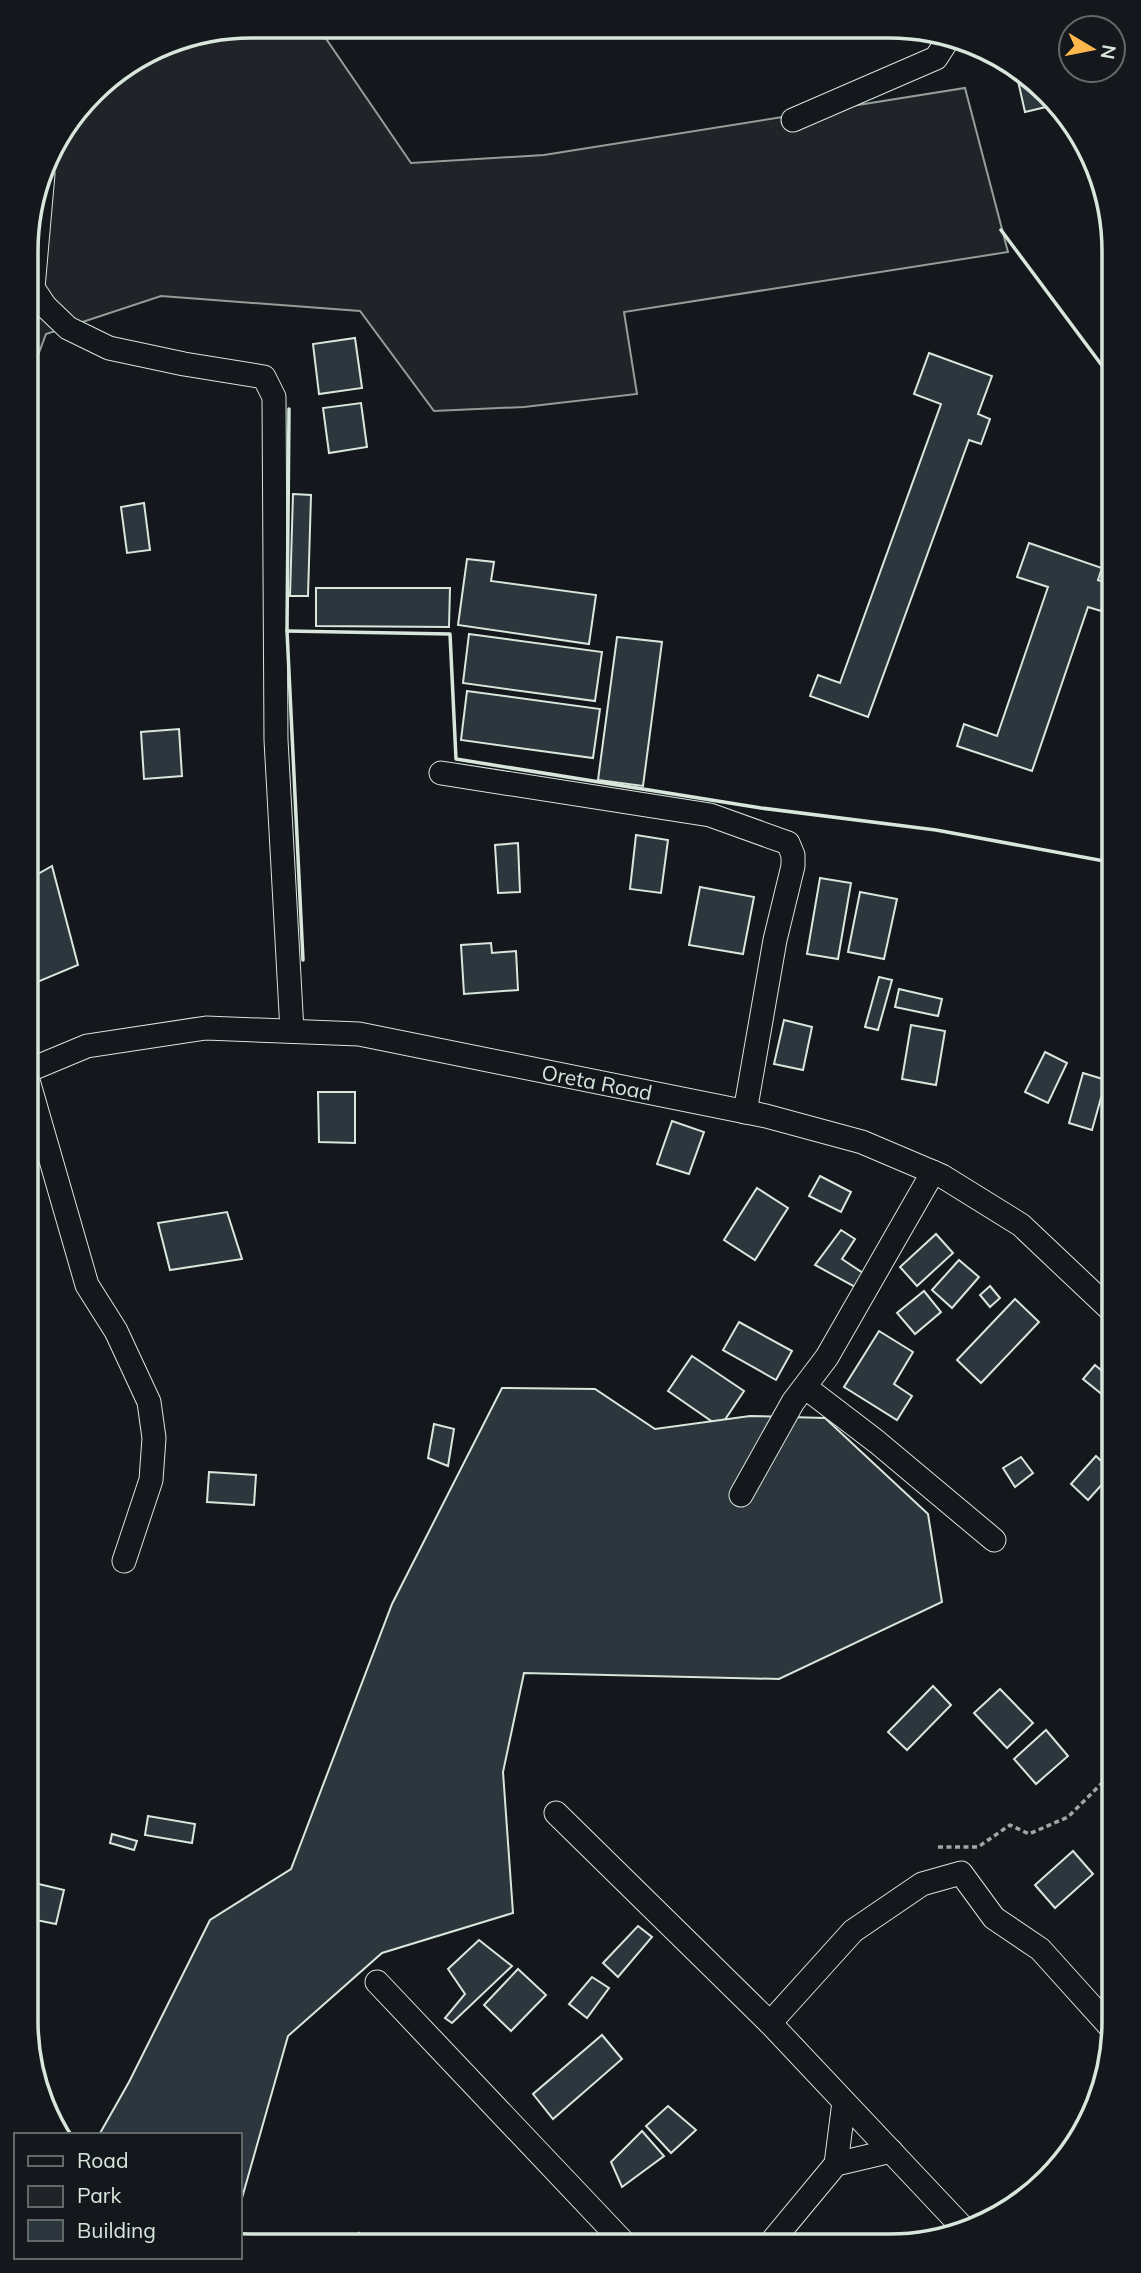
<svg xmlns="http://www.w3.org/2000/svg" width="1141" height="2273" font-family="Mulish,sans-serif">
<style>
.green{fill:#202428;stroke:#939e99;stroke-width:2}
.building{fill:#2c363c;stroke:#d8e6dc;stroke-width:2}
.lines{fill:none;stroke-linecap:round;stroke-linejoin:round}
.minor-casing{stroke:#d8e6dc;stroke-width:25}
.path{stroke:#9da8a2;stroke-width:3.5;stroke-dasharray:5 3.5;stroke-linecap:butt}
.minor{stroke:#14181c;stroke-width:23}
.wall{stroke:#d8e6dc;stroke-width:3.5}
.labels{text-anchor:middle;dominant-baseline:central;stroke-width:5;stroke-linejoin:round;paint-order:stroke}
.street-label{font-size:21px;fill:#d8e6dc;stroke:#14181c}
.rim{fill:none;stroke:#d8e6dc;stroke-width:3.5}
</style>
<rect width="100%" height="100%" fill="#14181c"/>
<!-- green -->
<path class="green" d="M251 26 318 27 411 163 544 155 965 88 1008 252 624 312 637 394 524 407 434 411 360 311 161 296 46 334 28 382V222L50 151 103 82 166 43Z"/>
<!-- building -->
<g class="building">
<path d="M1016 72 1038 82 1054 105 1025 112Z"/>
<path d="M355 338 362 388 319 394 313 344Z"/>
<path d="M929 353 992 376 978 414 990 419 981 444 969 440 868 717 810 696 818 675 840 683 941 404 914 394Z"/>
<path d="M361 403 367 447 329 453 323 408Z"/>
<path d="M293 494 311 495 308 596H290Z"/>
<path d="M144 503 150 550 127 553 121 507Z"/>
<path d="M1029 543 1102 568 1098 580 1110 584 1101 611 1088 607 1032 771 957 746 964 724 997 736 1048 587 1017 577Z"/>
<path d="M467 559 494 562 491 581 596 595 589 644 458 625Z"/>
<path d="M316 588H450L449 627 316 626Z"/>
<path d="M469 634 602 652 595 701 463 683Z"/>
<path d="M617 637 662 642 643 786 598 780Z"/>
<path d="M467 691 600 709 593 758 461 740Z"/>
<path d="M179 729 182 776 144 779 141 732Z"/>
<path d="M636 835 668 840 661 893 630 889Z"/>
<path d="M518 843 520 892 498 893 495 845Z"/>
<path d="M52 866 78 965 35 983 27 954V876L36 875Z"/>
<path d="M820 878 851 883 838 959 807 954Z"/>
<path d="M700 887 754 897 743 954 689 945Z"/>
<path d="M860 892 897 899 884 959 848 952Z"/>
<path d="M491 943 492 953 516 951 518 990 464 994 461 945Z"/>
<path d="M879 977 892 980 878 1030 865 1027Z"/>
<path d="M899 989 942 999 938 1016 895 1007Z"/>
<path d="M784 1020 812 1027 803 1070 774 1064Z"/>
<path d="M911 1025 945 1031 936 1085 902 1079Z"/>
<path d="M1045 1052 1067 1063 1048 1103 1025 1092Z"/>
<path d="M1083 1073 1106 1080 1092 1130 1069 1123Z"/>
<path d="M318 1092H355V1143L319 1142Z"/>
<path d="M672 1121 704 1132 689 1174 657 1164Z"/>
<path d="M820 1176 851 1192 841 1212 809 1196Z"/>
<path d="M757 1188 788 1208 755 1260 724 1240Z"/>
<path d="M227 1212 242 1259 170 1270 158 1223Z"/>
<path d="M841 1230 855 1239 842 1259 866 1275 857 1288 815 1265Z"/>
<path d="M936 1234 953 1253 917 1286 900 1267Z"/>
<path d="M959 1260 979 1277 952 1308 932 1290Z"/>
<path d="M990 1286 1000 1298 990 1307 980 1295Z"/>
<path d="M924 1291 941 1312 915 1334 897 1313Z"/>
<path d="M1015 1299 1039 1322 981 1383 957 1360Z"/>
<path d="M739 1322 792 1351 776 1380 723 1350Z"/>
<path d="M879 1331 913 1352 894 1384 912 1396 897 1420 844 1387Z"/>
<path d="M692 1356 744 1391 720 1427 668 1391Z"/>
<path d="M1095 1365 1114 1381V1404L1083 1379Z"/>
<path d="M502 1388 595 1389 655 1429 750 1416 825 1418 928 1514 942 1602 779 1679 524 1673 503 1772 513 1913 382 1953 288 2036 240 2205V2135H99L129 2082 210 1920 291 1869 392 1604Z"/>
<path d="M434 1424 454 1429 448 1466 428 1458Z"/>
<path d="M1096 1456 1113 1472 1088 1500 1071 1484Z"/>
<path d="M1021 1457 1033 1473 1015 1487 1003 1468Z"/>
<path d="M209 1472 256 1475 254 1505 207 1502Z"/>
<path d="M933 1686 951 1705 907 1750 888 1732Z"/>
<path d="M1000 1689 1033 1723 1007 1748 974 1713Z"/>
<path d="M1046 1730 1068 1756 1036 1784 1014 1759Z"/>
<path d="M148 1816 195 1824 192 1843 145 1835Z"/>
<path d="M112 1834 137 1841 134 1850 110 1843Z"/>
<path d="M1073 1851 1093 1874 1055 1908 1035 1885Z"/>
<path d="M26 1881 64 1890 56 1924 26 1918Z"/>
<path d="M638 1926 652 1937 618 1977 603 1963Z"/>
<path d="M479 1940 512 1966 452 2023 445 2018 465 1994 448 1969Z"/>
<path d="M518 1969 546 1995 511 2031 484 2005Z"/>
<path d="M592 1977 609 1988 587 2018 569 2004Z"/>
<path d="M602 2035 622 2059 553 2119 533 2094Z"/>
<path d="M668 2106 696 2130 671 2153 646 2126Z"/>
<path d="M642 2131 664 2156 622 2187 611 2162Z"/>
<path d="M359 2233 371 2245H346Z"/>
</g>
<g class="lines">
<!-- minor casing -->
<g class="minor-casing">
<g id="minor">
<path d="M793 120 936 58 945 44 944 36"/>
<path d="M43 174 33 288 45 306 68 328 109 348 184 364 264 377 274 397 276 740 292 1031"/>
<path d="M441 773 710 815 788 843 793 855V866L775 940 745 1112"/>
<path d="M27 1071 87 1046 206 1028 359 1034 766 1116 862 1142 942 1176 1021 1225 1114 1313"/>
<path d="M27 1077 87 1285 116 1331 149 1402 154 1438 151 1480 124 1561"/>
<path d="M805 1387 877 1442 994 1540"/>
<path d="M741 1495 793 1402 827 1357 933 1172"/>
<path d="M556 1813 770 2023 967 2232"/>
<path d="M377 1982 627 2246"/>
<path d="M770 2023 853 1931 922 1884 961 1873 994 1918 1040 1949 1114 2031"/>
<path d="M836 2164 844 2102"/>
<path d="M768 2246 836 2164 891 2151"/>
</g>
</g>
<!-- path -->
<path class="path" d="M938 1847H978L1010 1825 1029 1834 1068 1817 1114 1771"/>
<!-- minor -->
<use href="#minor" class="minor"/>
<!-- wall -->
<g class="wall">
<path d="M1001 230 1115 383"/>
<path d="M289 409 287 631 303 960"/>
<path d="M287 631 450 634 456 759 761 808 936 830 1115 863"/>
</g>
</g>
<g class="labels">
<!-- street labels -->
<g class="street-label">
<text transform="translate(597 1082) rotate(11)">Oreta Road</text>
</g>
</g>
<!-- crop -->
<path d="M0 0H1141V2273H0ZM251 38H889A213 213 0 0 1 1102 251V2021A213 213 0 0 1 889 2234H251A213 213 0 0 1 38 2021V251A213 213 0 0 1 251 38Z" fill="#14181c" fill-rule="evenodd"/>
<path class="rim" d="M251 38H889A213 213 0 0 1 1102 251V2021A213 213 0 0 1 889 2234H251A213 213 0 0 1 38 2021V251A213 213 0 0 1 251 38Z"/>
<!-- legend -->
<rect x="14" y="2133" width="228" height="126" fill="#14181c" stroke="#626a69" stroke-width="2"/>
<rect x="28" y="2156" width="35" height="10" fill="#14181c" stroke="#626a69" stroke-width="2"/>
<text x="77" y="2168" font-size="21" fill="#d8e6dc">Road</text>
<rect x="28" y="2186" width="35" height="21" fill="#202428" stroke="#626a69" stroke-width="2"/>
<text x="77" y="2203" font-size="21" fill="#d8e6dc">Park</text>
<rect x="28" y="2220" width="35" height="21" fill="#2c363c" stroke="#626a69" stroke-width="2"/>
<text x="77" y="2238" font-size="21" fill="#d8e6dc">Building</text>
<!-- north arrow -->
<g transform="translate(1092 49) rotate(100)"><circle r="33" fill="#14181c" stroke="#626a69" stroke-width="2"/>
<path d="M0-5L12 26L0 18L-12 26Z" fill="#ffb74d"/>
<text y="-10" font-size="19" font-weight="bold" text-anchor="middle" fill="#d8e6dc">N</text>
</g>
</svg>
